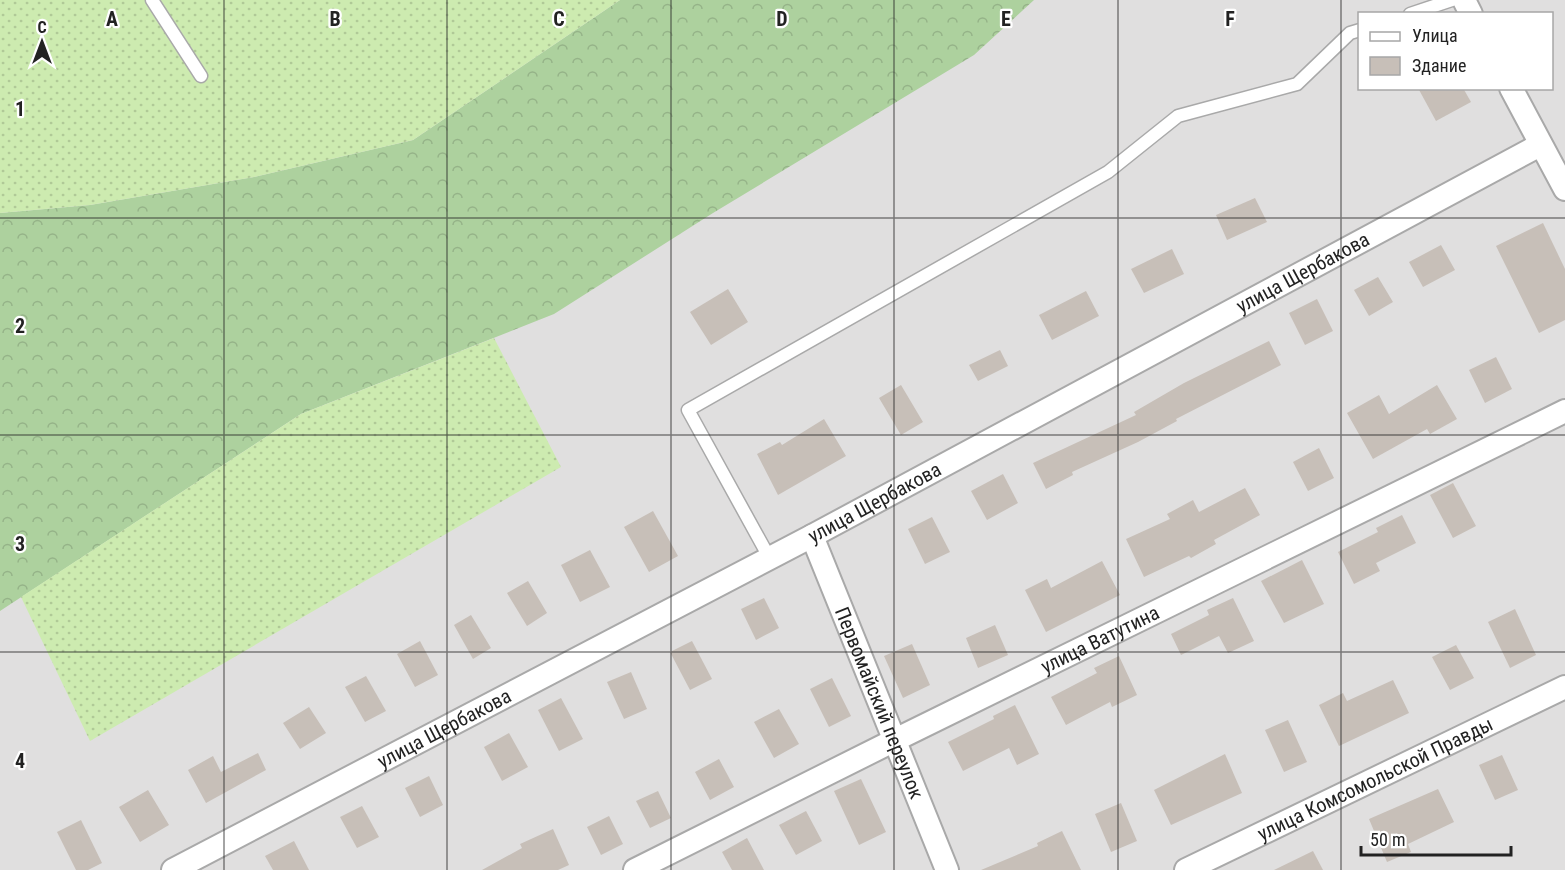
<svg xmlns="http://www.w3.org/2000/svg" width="1565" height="870" font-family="'Roboto Condensed',sans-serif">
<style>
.residential{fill:#e0dfdf;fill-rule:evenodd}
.forest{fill:url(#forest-crowns)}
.garden{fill:url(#garden-dots)}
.building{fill:#c7bfb8}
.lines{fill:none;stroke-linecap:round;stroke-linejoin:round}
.service-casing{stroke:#a9a9a9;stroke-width:15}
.minor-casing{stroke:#a9a9a9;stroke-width:26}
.service{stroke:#fff;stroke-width:12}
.minor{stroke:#fff;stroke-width:22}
.grid{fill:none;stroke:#222;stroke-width:1.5;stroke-opacity:0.55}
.labels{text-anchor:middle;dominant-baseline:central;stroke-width:4.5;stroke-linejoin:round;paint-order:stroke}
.street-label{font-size:20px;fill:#222;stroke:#fff}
.grid-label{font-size:20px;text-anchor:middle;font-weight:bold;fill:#222;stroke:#fff;stroke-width:4.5;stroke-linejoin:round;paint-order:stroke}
</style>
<defs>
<pattern id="forest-crowns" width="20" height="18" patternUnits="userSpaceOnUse" patternTransform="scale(1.5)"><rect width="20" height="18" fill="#add19e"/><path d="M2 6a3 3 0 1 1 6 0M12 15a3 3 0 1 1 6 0" fill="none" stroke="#95b388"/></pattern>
<pattern id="garden-dots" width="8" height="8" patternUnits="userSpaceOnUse" patternTransform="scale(1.5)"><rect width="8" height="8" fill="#cdebb0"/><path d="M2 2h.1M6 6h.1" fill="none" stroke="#b0c997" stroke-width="1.8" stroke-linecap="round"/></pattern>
</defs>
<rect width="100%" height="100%" fill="#f2efe9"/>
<!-- residential -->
<path class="residential" d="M0 0H1565V870H0ZM1360 14H1552V88H1360Z"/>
<!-- forest -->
<path class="forest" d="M620 0H1034L974 55 713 213 554 314 301 414 0 611V213L90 205 254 177 413 140Z"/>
<!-- garden -->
<g class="garden">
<path d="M0 0H620L413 140 254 177 90 205 0 213Z"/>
<path d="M494 338 561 467 90 741 21 597 301 414Z"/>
</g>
<!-- building -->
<g class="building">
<path d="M1418 88H1463L1471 102 1436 121Z"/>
<path d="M1255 198 1267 222 1227 240 1216 215Z"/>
<path d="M1543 223 1565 269V320L1539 333 1496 246Z"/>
<path d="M1441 245 1455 270 1423 287 1409 262Z"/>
<path d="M1172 249 1184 274 1144 293 1131 269Z"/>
<path d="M1378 277 1393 302 1369 316 1354 290Z"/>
<path d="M728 289 748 322 711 345 690 312Z"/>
<path d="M1086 291 1099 316 1052 340 1039 315Z"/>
<path d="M1317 299 1333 331 1305 345 1289 313Z"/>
<path d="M1269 341 1281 365 1176 419 1177 421 1138 442 1072 472 1073 475 1046 489 1033 463 1136 415 1134 412 1184 383Z"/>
<path d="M1000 350 1008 366 978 381 969 365Z"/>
<path d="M1496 357 1512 389 1485 403 1469 370Z"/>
<path d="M901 385 923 422 901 435 879 398Z"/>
<path d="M1437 385 1457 419 1430 434 1427 429 1373 459 1347 413 1379 395 1389 414Z"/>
<path d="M824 419 846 456 778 495 757 454 780 442 782 445Z"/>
<path d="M1319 448 1334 478 1308 491 1293 462Z"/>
<path d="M1003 474 1018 503 987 520 971 491Z"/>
<path d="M1453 483 1476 526 1453 538 1430 495Z"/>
<path d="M1245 488 1260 515 1214 540 1216 544 1191 558 1189 556 1144 577 1126 539 1170 519 1167 514 1193 500 1199 512Z"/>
<path d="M653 511 678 556 649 572 624 527Z"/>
<path d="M1402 515 1416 543 1376 563 1380 571 1354 584 1338 552 1378 532 1376 528Z"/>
<path d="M932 517 950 552 925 564 908 529Z"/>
<path d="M590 550 610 587 580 602 561 565Z"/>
<path d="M1302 560 1324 604 1284 623 1261 581Z"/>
<path d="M1102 561 1120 595 1046 632 1025 590 1047 579 1051 588Z"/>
<path d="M528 581 547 613 527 626 507 593Z"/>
<path d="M764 598 779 628 756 640 741 609Z"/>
<path d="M1233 598 1254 641 1228 653 1219 636 1181 655 1171 634 1209 615 1207 610Z"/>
<path d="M1515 609 1536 655 1510 668 1488 622Z"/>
<path d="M471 615 491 648 473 659 454 625Z"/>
<path d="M995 625 1008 655 978 668 966 638Z"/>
<path d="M420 641 438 675 415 687 397 654Z"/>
<path d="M692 641 712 679 690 690 670 652Z"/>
<path d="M912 644 930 685 903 698 884 656Z"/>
<path d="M1456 645 1474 678 1450 690 1432 657Z"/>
<path d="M1119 656 1137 695 1112 707 1110 702 1066 725 1051 697 1097 673 1094 668Z"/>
<path d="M631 672 647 709 624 719 607 682Z"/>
<path d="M366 676 386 711 365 722 345 687Z"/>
<path d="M832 678 851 716 829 727 810 689Z"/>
<path d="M1393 680 1409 713 1339 746 1319 705 1343 693 1347 701Z"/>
<path d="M561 698 583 739 559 751 538 710Z"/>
<path d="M1015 705 1039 754 1017 765 1009 748 963 771 948 742 994 719 993 716Z"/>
<path d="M309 707 326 733 300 749 283 723Z"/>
<path d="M779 709 799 744 774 758 754 722Z"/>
<path d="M1288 720 1307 762 1284 772 1265 730Z"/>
<path d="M509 733 528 767 502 781 484 747Z"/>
<path d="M258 753 266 770 206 803 188 770 213 756 221 772Z"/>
<path d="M1225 754 1242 793 1171 825 1154 790Z"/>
<path d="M1502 755 1518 790 1495 800 1479 765Z"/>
<path d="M719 759 734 787 710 800 695 772Z"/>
<path d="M429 776 443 805 420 817 405 788Z"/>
<path d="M861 779 886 832 859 845 834 791Z"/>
<path d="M1438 789 1454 822 1408 844 1411 852 1387 862 1369 819Z"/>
<path d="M148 790 169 825 140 842 119 807Z"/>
<path d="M658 791 671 818 650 828 636 801Z"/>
<path d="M1121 803 1137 841 1111 852 1095 814Z"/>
<path d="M362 806 379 837 357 848 340 817Z"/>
<path d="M806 811 822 841 796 855 779 825Z"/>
<path d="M609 816 623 844 601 855 587 827Z"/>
<path d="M81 820 102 863 88 870H76L57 832Z"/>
<path d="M553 829 569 865 558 870H482L522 848 520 844Z"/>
<path d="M1062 831 1081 870H981L1038 846 1037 843Z"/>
<path d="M747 838 764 870H732L722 852Z"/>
<path d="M294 841 309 870H273L265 856Z"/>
<path d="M1313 851 1323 870H1274Z"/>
</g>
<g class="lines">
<!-- service casing -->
<g class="service-casing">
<g id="service">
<path d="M152 0 201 76"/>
<path d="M1410 14 1452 0"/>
<path d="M769 557 688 410 1108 172 1178 116 1297 84 1350 33 1360 30"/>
</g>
</g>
<!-- minor casing -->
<g class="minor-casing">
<g id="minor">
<path d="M1464 0 1471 14"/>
<path d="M1511 88 1565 189"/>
<path id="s1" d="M812 536 947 870"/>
<path id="s2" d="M173 870 812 536 1540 145"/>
<path id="s3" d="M635 870 895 740 1565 411"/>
<path id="s4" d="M1186 870 1565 687"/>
</g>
</g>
<!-- service -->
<use href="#service" class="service"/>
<!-- minor -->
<use href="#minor" class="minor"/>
</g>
<!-- grid -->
<path class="grid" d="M224 0V870M447 0V870M671 0V870M894 0V870M1118 0V870M1341 0V870M0 218H1565M0 435H1565M0 652H1565"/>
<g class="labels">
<!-- street labels -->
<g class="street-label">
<text stroke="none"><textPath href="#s2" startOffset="1278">улица Щербакова</textPath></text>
<text stroke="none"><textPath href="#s2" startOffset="792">улица Щербакова</textPath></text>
<text stroke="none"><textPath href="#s3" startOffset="519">улица Ватутина</textPath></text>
<text stroke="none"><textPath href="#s1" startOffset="180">Первомайский переулок</textPath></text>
<text stroke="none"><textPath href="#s2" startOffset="306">улица Щербакова</textPath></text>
<text stroke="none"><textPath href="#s4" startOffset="210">улица Комсомольской Правды</textPath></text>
</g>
</g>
<g class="grid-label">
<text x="112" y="26">A</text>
<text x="335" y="26">B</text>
<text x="559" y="26">C</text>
<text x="782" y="26">D</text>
<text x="1006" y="26">E</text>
<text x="1230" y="26">F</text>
<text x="20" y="116">1</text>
<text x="20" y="333">2</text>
<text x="20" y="551">3</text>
<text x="20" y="768">4</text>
</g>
<!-- legend -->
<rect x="1358" y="12" width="195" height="78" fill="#ffffff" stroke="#a7a7a7" stroke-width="1.5"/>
<rect x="1370" y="32" width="30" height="9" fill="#ffffff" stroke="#a7a7a7" stroke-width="1.5"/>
<text x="1412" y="42" font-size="18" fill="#222222">Улица</text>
<rect x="1370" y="57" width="30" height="18" fill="#c7bfb8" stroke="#a7a7a7" stroke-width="1.5"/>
<text x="1412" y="72" font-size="18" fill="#222222">Здание</text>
<!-- north arrow -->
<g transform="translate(42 42)" stroke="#ffffff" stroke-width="4.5" paint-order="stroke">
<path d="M0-4.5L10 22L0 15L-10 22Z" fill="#222222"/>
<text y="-9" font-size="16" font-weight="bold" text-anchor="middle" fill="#222222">С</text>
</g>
<!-- scale -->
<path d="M1361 846v9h150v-9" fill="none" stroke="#222222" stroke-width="3"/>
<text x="1370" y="846" font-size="18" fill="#222222" stroke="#ffffff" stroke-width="4.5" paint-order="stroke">50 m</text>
</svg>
